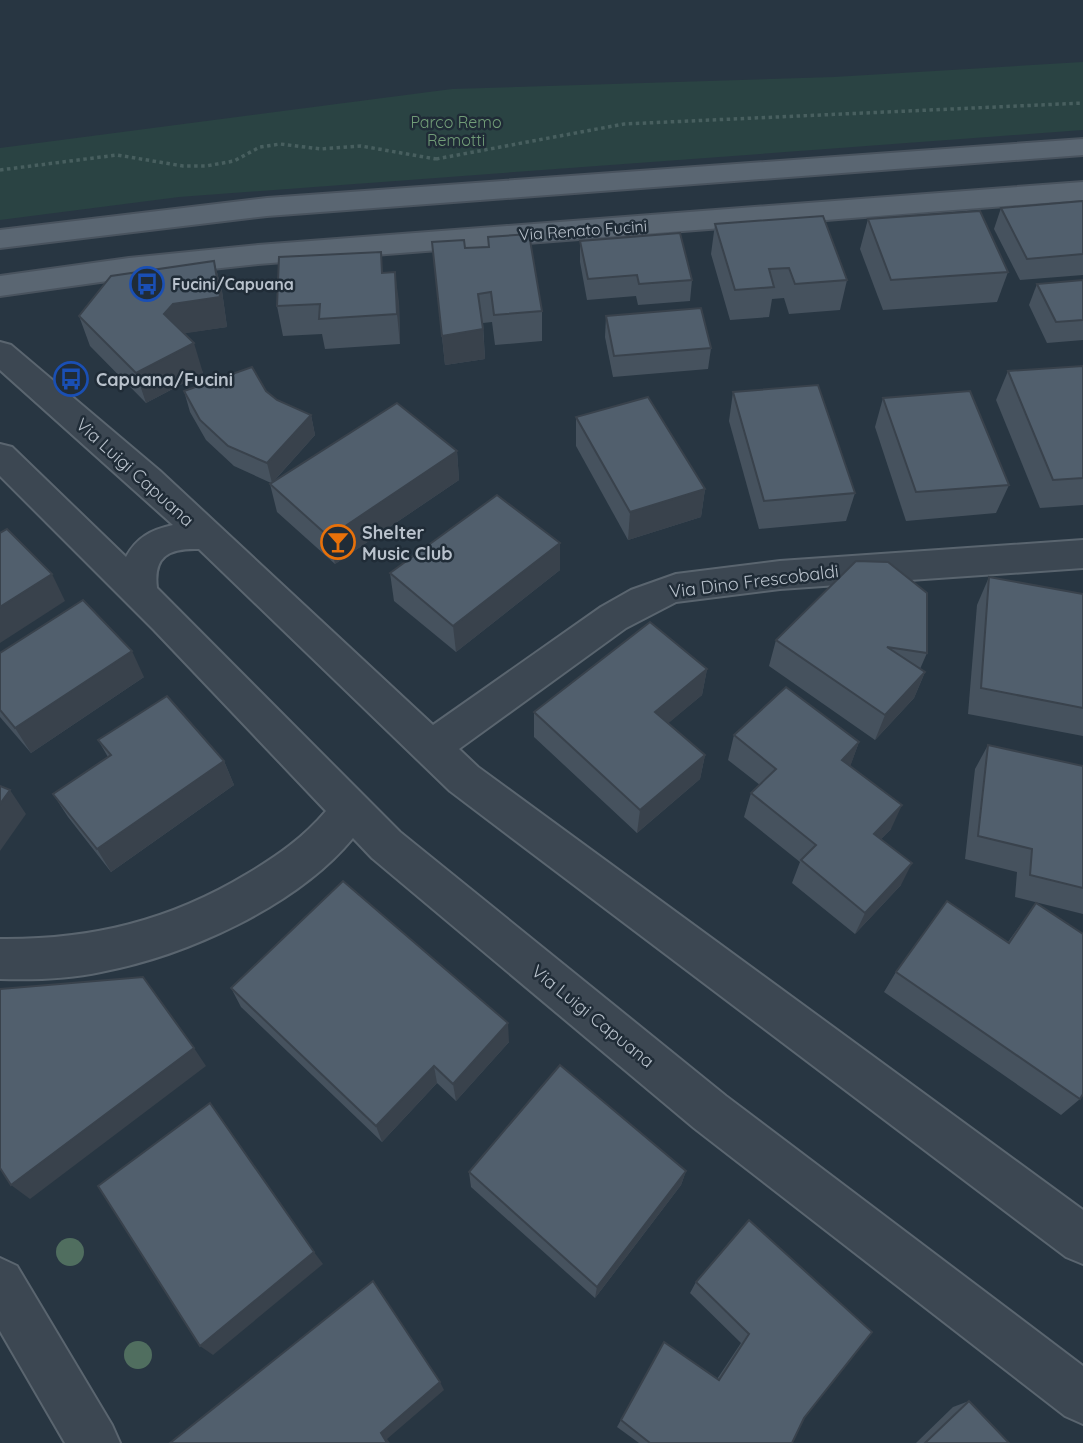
<svg xmlns="http://www.w3.org/2000/svg" width="1083" height="1443" font-family="Quicksand,sans-serif">
<style>
.green{fill:#2a4343}
.lines{fill:none;stroke-linecap:round;stroke-linejoin:round}
.minor-casing{stroke:#5a656f;stroke-width:4}
.major-casing{stroke:#49535e;stroke-width:4}
.path{stroke:#485f5f;stroke-width:3.5;stroke-dasharray:3.5 3.5;stroke-linecap:butt}
.minor{fill:#3c4752;fill-rule:evenodd}
.major{fill:#5a6672;fill-rule:evenodd}
.tree{fill:#506e5f}
.wall{fill:#46525e}
.shaded-wall{fill:#39424c}
.building{fill:#515f6d;stroke:#39424c;stroke-width:2}
.labels{text-anchor:middle;dominant-baseline:central;stroke-width:5;stroke-linejoin:round;paint-order:stroke}
.far-park-label{font-size:16px;fill:#719c77;stroke:#202c37}
.far-street-label{font-size:16px;fill:#b9c2cc;stroke:#202c37}
.far-poi-label{font-size:16px;font-weight:bold;fill:#b9c2cc;stroke:#202c37;text-anchor:start}
.poi-label{font-size:18px;font-weight:bold;fill:#b9c2cc;stroke:#202c37;text-anchor:start}
.street-label{font-size:18px;fill:#b9c2cc;stroke:#202c37}
</style>
<rect width="100%" height="100%" fill="#283642"/>
<!-- green -->
<path class="green" d="M1083 62V130L179 197 0 220V148L452 89 834 77Z"/>
<g class="lines">
<!-- minor casing -->
<g class="minor-casing">
<g id="minor">
<path d="M0 342 11 345 160 471 433 725 601 607 631 590 676 574 780 561 1083 540V568L780 589 676 602 626 628 459 749 478 767 1083 1210V1264L1066 1257 450 791 199 549C169 548 153 556 157 588L400 832 726 1096 1083 1366V1424L1065 1416 694 1128 372 858 353 838C297 906 186 956 101 972 68 979 34 980 0 979V939C90 940 169 921 247 874 277 856 303 838 326 811L154 630 0 476V444L12 447 126 557C137 537 151 530 173 525L0 370Z"/>
<path d="M0 1258 17 1266 112 1425 120 1443H65L0 1331Z"/>
</g>
</g>
<!-- major casing -->
<g class="major-casing">
<g id="major">
<path d="M1083 139V155L267 216 0 248V230L267 198Z"/>
<path d="M1083 182V200L258 264 129 278 0 296V276L129 258 258 245Z"/>
</g>
</g>
<!-- path -->
<g class="path">
<path d="M436 159 624 124 1083 103"/>
<path d="M0 170 117 155 183 166H206L234 161 260 147 280 144 321 149 361 146 436 159 437 162"/>
</g>
<!-- minor -->
<use href="#minor" class="minor"/>
<!-- major -->
<use href="#major" class="major"/>
</g>
<!-- trees -->
<g class="tree">
<circle cx="70" cy="1252" r="14"/>
<circle cx="138" cy="1355" r="14"/>
</g>
<!-- wall -->
<g class="wall">
<path d="M1083 201V275L1020 280 994 229 1001 208Z"/>
<path d="M868 219 1008 272 997 302 883 310 860 249Z"/>
<path d="M715 224 847 280 840 310 789 314 784 298 772 299 769 317 730 320 711 254Z"/>
<path d="M580 241 692 280 690 301 638 305 636 296 587 300 580 262Z"/>
<path d="M432 242 465 248 542 311V341L495 345 492 322 483 323 485 359 445 365Z"/>
<path d="M214 261 222 291 227 327 184 333 203 373 146 403 90 346 79 316Z"/>
<path d="M384 273 399 302 400 344 325 349 322 334 283 336 277 306Z"/>
<path d="M1083 280V340L1047 343 1029 305 1037 284Z"/>
<path d="M606 316 711 348 708 369 613 377 605 337Z"/>
<path d="M1083 366V505L1040 508 996 400 1008 371Z"/>
<path d="M184 391H266L277 400 311 415 315 435 274 481 457 451 459 480 335 564 277 512 270 484 271 483 234 466 206 440 190 412Z"/>
<path d="M733 392 855 493 846 521 759 529 729 421Z"/>
<path d="M883 398 1009 485 996 513 906 521 875 427Z"/>
<path d="M576 417 705 489 701 517 628 540 576 446Z"/>
<path d="M856 561 927 653 920 669 925 672 914 698 875 740 769 666 776 640Z"/>
<path d="M560 570 456 652 394 601 390 573Z"/>
<path d="M989 577 1083 594V736L968 714 977 605Z"/>
<path d="M0 653 144 677 31 753 0 717Z"/>
<path d="M707 669 702 695 668 723 705 755 700 779 637 833 534 737V712Z"/>
<path d="M734 735 859 742 850 766 891 829 881 839 901 885 855 934 792 883 800 862 744 817 751 793 760 785 728 760Z"/>
<path d="M98 740 224 761 234 785 111 872 68 817 53 794 108 757Z"/>
<path d="M988 745 1083 766V914L1015 897 1017 872 965 859 975 769Z"/>
<path d="M1036 903 1080 1099 1061 1115 884 992 896 972 1008 942Z"/>
<path d="M231 988 509 1042 456 1101 437 1083 382 1142 241 1007Z"/>
<path d="M686 1171 681 1185 595 1298 471 1187 469 1172Z"/>
<path d="M749 1220 804 1418 792 1443H639L617 1427 664 1342 717 1379 741 1343 690 1293 696 1282Z"/>
<path d="M969 1401 1009 1443H916L953 1407Z"/>
</g>
<!-- shaded-wall -->
<g class="shaded-wall">
<path d="M214 261 222 291 227 327 181 334 164 314 173 304Z"/>
<path d="M395 272 399 302 400 344 397 314Z"/>
<path d="M483 329 485 359 445 365 442 336Z"/>
<path d="M194 343 203 373 146 403 136 373Z"/>
<path d="M311 415 315 435 272 483 267 463Z"/>
<path d="M457 451 459 480 335 564 329 537Z"/>
<path d="M705 489 701 517 628 540 630 512Z"/>
<path d="M560 543V570L456 652 453 626Z"/>
<path d="M52 574 65 601 0 643V607Z"/>
<path d="M132 651 144 677 31 753 15 728Z"/>
<path d="M707 669 702 695 652 737 655 712Z"/>
<path d="M925 672 914 698 875 740 885 715Z"/>
<path d="M859 742 850 767 842 760Z"/>
<path d="M705 755 700 779 637 833 640 810Z"/>
<path d="M224 761 234 785 111 872 97 849Z"/>
<path d="M10 790 26 814 0 851V804Z"/>
<path d="M902 805 891 829 864 857 874 834Z"/>
<path d="M912 863 901 885 855 934 865 913Z"/>
<path d="M508 1023 509 1042 456 1101 453 1084Z"/>
<path d="M194 1048 206 1066 30 1199 11 1185Z"/>
<path d="M434 1066 437 1083 382 1142 376 1126Z"/>
<path d="M686 1171 681 1185 595 1298 597 1287Z"/>
<path d="M314 1252 323 1264 213 1355 200 1346Z"/>
<path d="M440 1382 444 1390 387 1439 390 1443H387L381 1433Z"/>
</g>
<!-- building -->
<g class="building">
<path d="M1083 201V254L1027 259 1001 208Z"/>
<path d="M980 211 1008 272 891 280 868 219Z"/>
<path d="M823 216 847 280 795 284 789 268 769 269 774 287 735 290 715 224Z"/>
<path d="M680 233 692 280 639 284 637 275 588 279 580 241Z"/>
<path d="M529 234 542 311 494 315 491 292 478 294 483 329 442 336 432 242 464 240 465 248 489 247 488 237Z"/>
<path d="M381 252 382 273 395 272 397 314 319 319 320 304 277 306 279 257Z"/>
<path d="M214 261 220 297 173 304 164 314 194 343 136 373 79 316 111 276Z"/>
<path d="M1083 280V320L1056 322 1037 284Z"/>
<path d="M701 308 711 348 614 356 606 316Z"/>
<path d="M1083 366V478L1053 480 1008 371Z"/>
<path d="M252 367 266 391 277 400 311 415 267 463 228 446 200 420 184 391Z"/>
<path d="M818 385 855 493 764 501 733 392Z"/>
<path d="M970 391 1009 485 916 492 883 398Z"/>
<path d="M648 397 705 489 630 512 576 417Z"/>
<path d="M397 403 457 451 329 537 270 484Z"/>
<path d="M497 495 560 543 453 626 390 573Z"/>
<path d="M7 529 52 574 0 607V533Z"/>
<path d="M856 561 888 562 927 593V653L887 647 925 672 885 715 776 640Z"/>
<path d="M989 577 1083 594V708L981 688Z"/>
<path d="M83 600 132 651 15 728 0 710V653Z"/>
<path d="M650 622 707 669 655 712 705 755 640 810 534 712Z"/>
<path d="M786 687 859 742 842 760 902 805 874 834 912 863 865 913 801 860 816 845 751 793 776 769 734 735Z"/>
<path d="M167 696 224 761 97 849 53 794 111 755 98 740Z"/>
<path d="M988 745 1083 766V888L1030 875 1032 849 978 836Z"/>
<path d="M0 786 10 790 0 804Z"/>
<path d="M343 881 508 1023 453 1084 434 1066 376 1126 231 988Z"/>
<path d="M947 901 1009 943 1036 903 1083 934V1094L1080 1099 896 972Z"/>
<path d="M143 977 194 1048 11 1185 0 1168V989Z"/>
<path d="M560 1065 686 1171 597 1287 469 1172Z"/>
<path d="M210 1103 314 1252 200 1346 98 1186Z"/>
<path d="M749 1220 872 1332 804 1418 792 1443H650L621 1420 664 1342 719 1380 749 1334 696 1282Z"/>
<path d="M373 1281 440 1382 381 1433 387 1443H170Z"/>
<path d="M969 1401 1009 1443H925Z"/>
</g>
<!-- icons -->
<defs>
<g id="bus-ring" transform="scale(1.75)"><circle r="9.5" fill="#202c37" stroke="#1a4fb4" stroke-width="1.5"/><path d="M-5-6H5V4H4V6H2V4H-2V6H-4V4H-5ZM-3.5-4V0h7V-4ZM-3.5 1.2v1.5H-2V1.2ZM2 1.2v1.5H3.5V1.2Z" fill="#1a4fb4"/></g>
<g id="bar-ring" transform="scale(1.75)"><circle r="9.5" fill="#202c37" stroke="#e8710a" stroke-width="1.5"/><path d="M-6-5H6L.8 .8V4.5H3.5V6h-7V4.5H-.8V.8Z" fill="#e8710a"/></g>
</defs>
<g fill-rule="evenodd">
<use href="#bus-ring" x="147" y="284"/>
<use href="#bus-ring" x="71" y="379"/>
<use href="#bar-ring" x="338" y="542"/>
</g>
<g class="labels">
<!-- far-park labels -->
<g class="far-park-label">
<text x="456" y="122">Parco Remo<tspan x="456" dy="18">Remotti</tspan></text>
</g>
<!-- far-street labels -->
<g class="far-street-label">
<text transform="translate(583 230) rotate(-4)">Via Renato Fucini</text>
</g>
<!-- far-poi labels -->
<g class="far-poi-label">
<text x="172" y="284">Fucini/Capuana</text>
</g>
<!-- poi labels -->
<g class="poi-label">
<text x="96" y="379">Capuana/Fucini</text>
<text x="362" y="532">Shelter<tspan x="362" dy="21">Music Club</tspan></text>
</g>
<!-- street labels -->
<g class="street-label">
<text transform="translate(135 472) rotate(42)">Via Luigi Capuana</text>
<text transform="translate(754 581) rotate(-7)">Via Dino Frescobaldi</text>
<text transform="translate(593 1016) rotate(39)">Via Luigi Capuana</text>
</g>
</g>
</svg>
